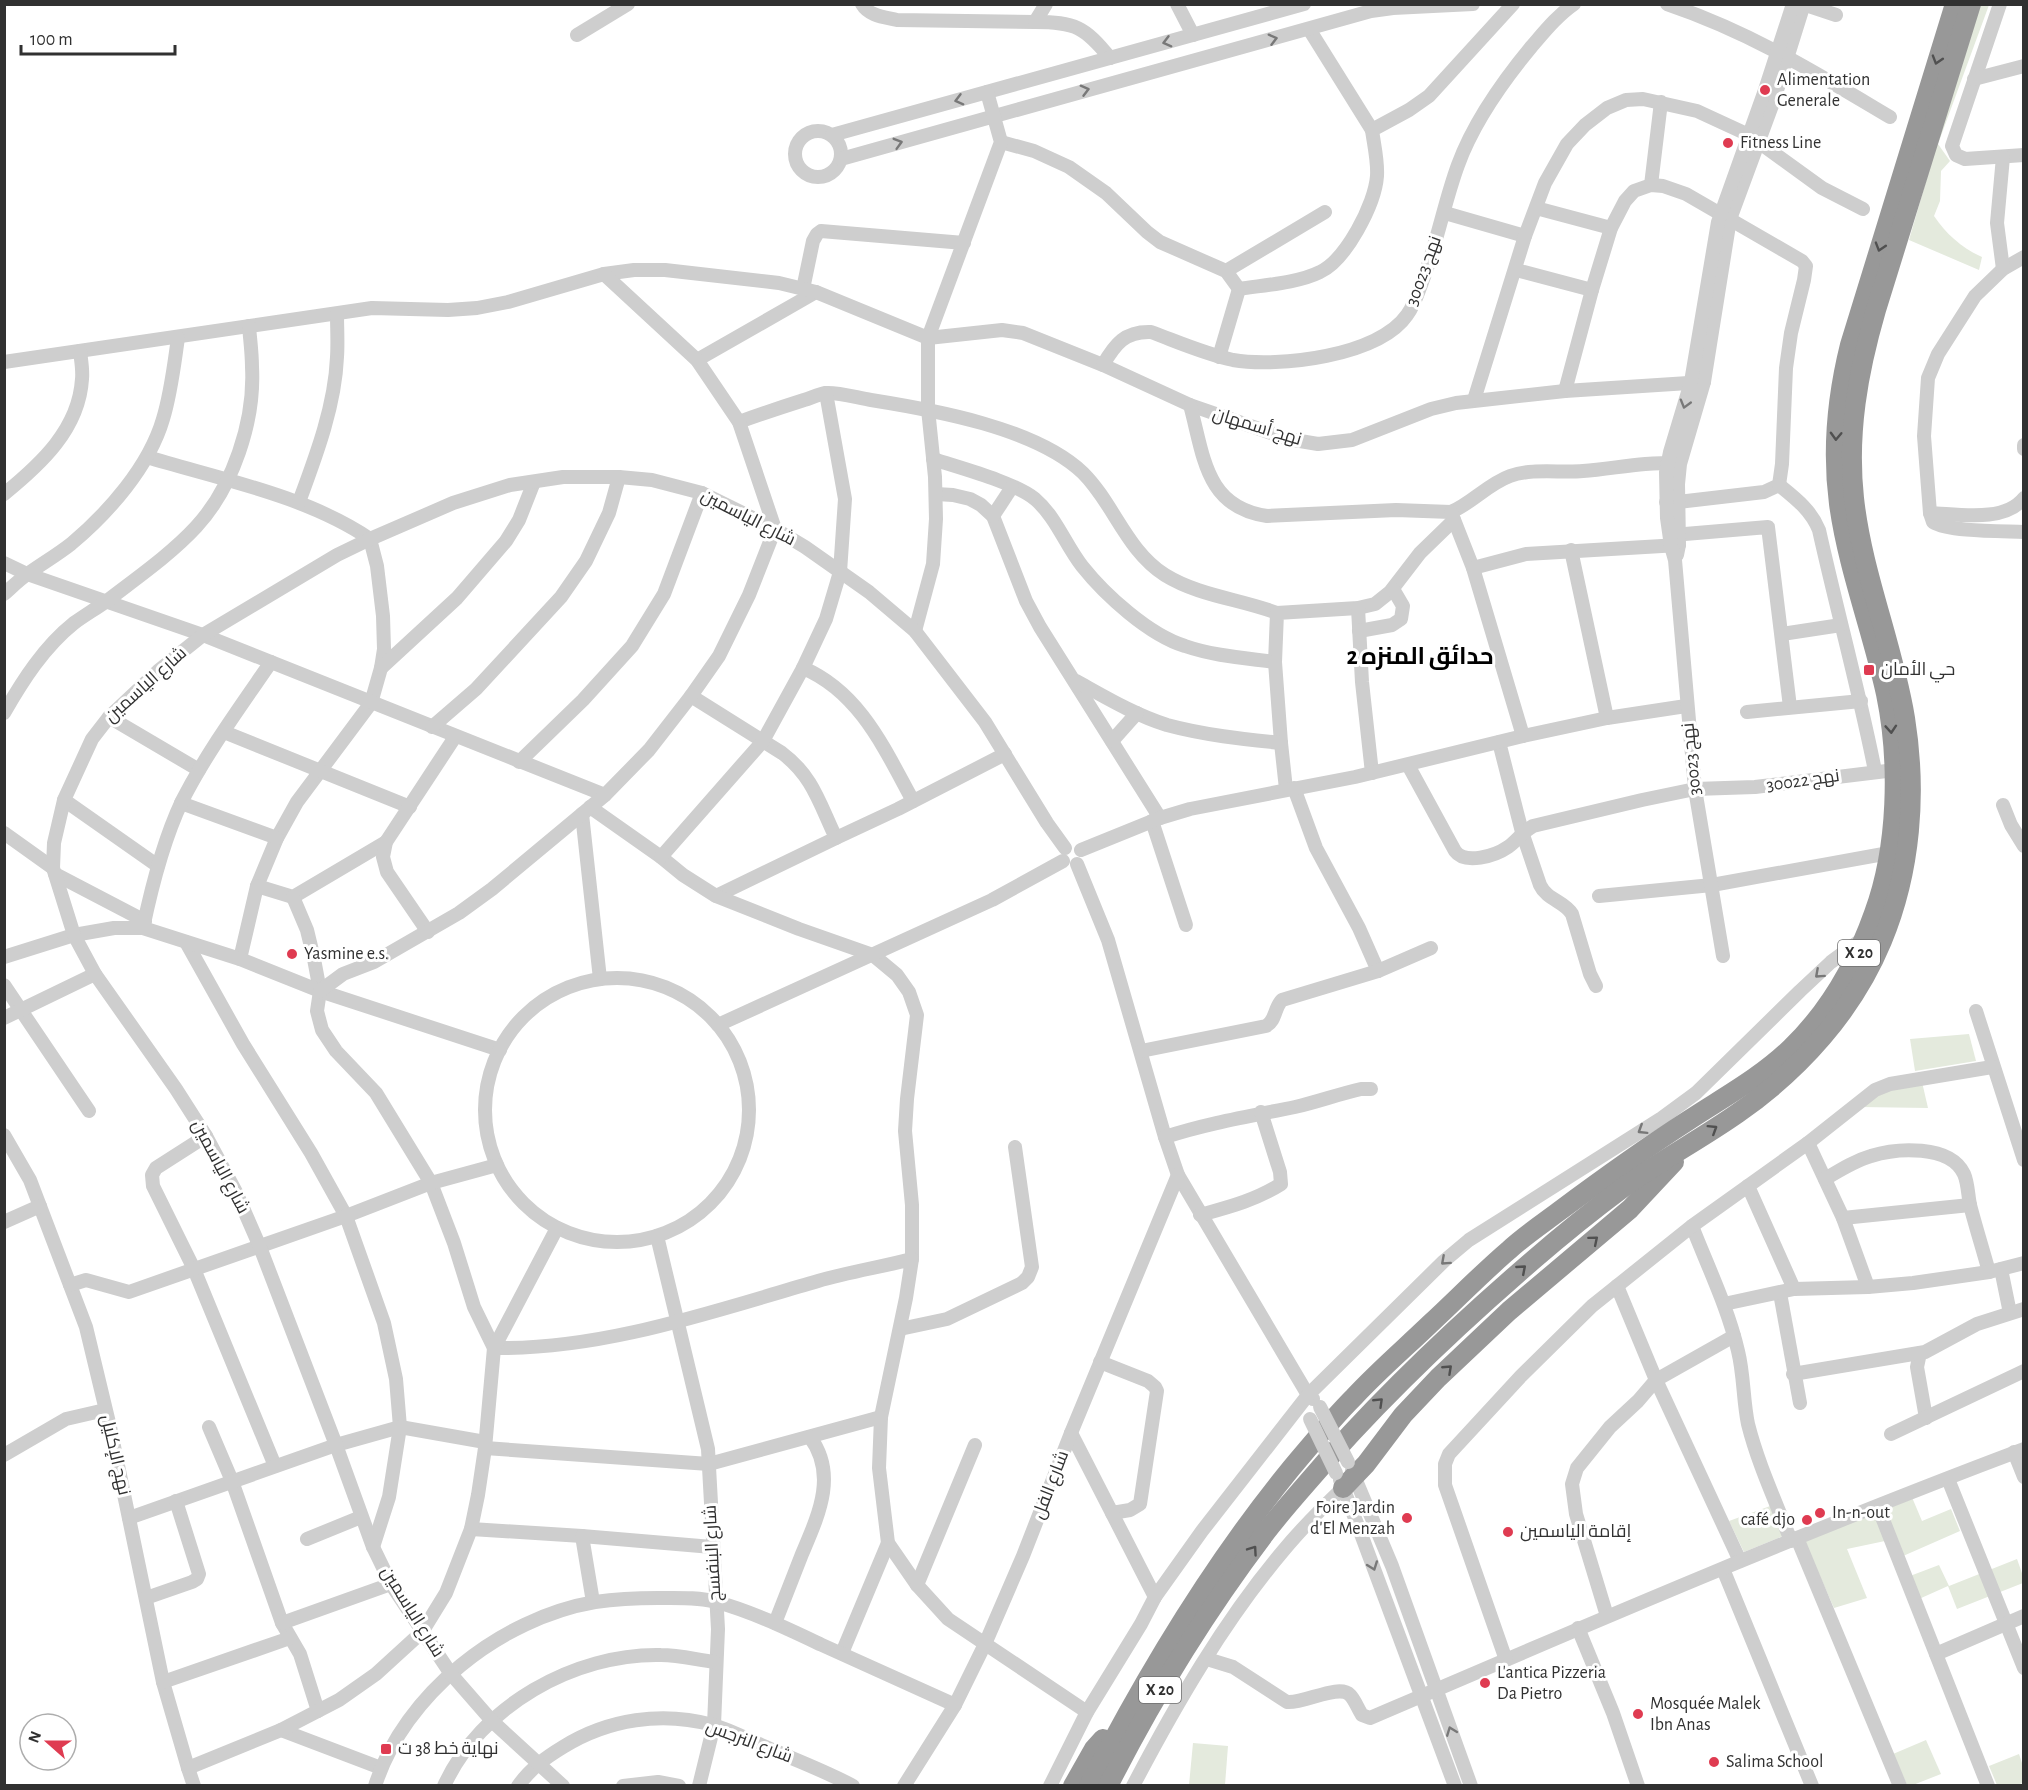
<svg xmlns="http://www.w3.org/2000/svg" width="2028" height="1790" font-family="'Alegreya Sans',Cairo,sans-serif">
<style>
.green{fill:#e4eadd}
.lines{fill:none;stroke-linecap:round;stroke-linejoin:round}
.minor{stroke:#cecece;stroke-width:14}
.highway{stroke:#989898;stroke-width:20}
.minor-bridge{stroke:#cecece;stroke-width:14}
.oneway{stroke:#787878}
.oneway2{stroke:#505050}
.poi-dot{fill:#df3b51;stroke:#fff;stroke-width:2}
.labels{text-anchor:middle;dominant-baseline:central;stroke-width:6;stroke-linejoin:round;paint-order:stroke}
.shield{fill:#fff;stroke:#6f6f6f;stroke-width:1.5}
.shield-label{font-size:16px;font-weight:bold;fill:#313131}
.poi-label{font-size:18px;fill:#313131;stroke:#fff;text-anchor:start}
.street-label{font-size:18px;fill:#313131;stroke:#fff}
.district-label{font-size:24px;font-weight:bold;fill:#000;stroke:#fff}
</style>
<rect width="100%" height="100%" fill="#fff"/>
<!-- green -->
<g class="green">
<path d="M1977 5H1989L1938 144 1950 161 1941 171 1940 201 1934 216C1946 234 1962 248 1982 257L1979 270 1909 240Z"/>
<path d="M1969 1034 1976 1061 1915 1071 1910 1039Z"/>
<path d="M1922 1082 1928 1108 1860 1107 1877 1090Z"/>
<path d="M1911 1495 1922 1521 1951 1509 1960 1531 1894 1560 1885 1541 1847 1549 1867 1598 1834 1608 1804 1540Z"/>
<path d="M1773 1505 1783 1536 1744 1552 1729 1521Z"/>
<path d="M2017 1559 2023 1576V1583L1957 1609 1948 1586 1919 1599 1910 1576 1939 1565 1949 1586Z"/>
<path d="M1926 1740 1941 1774 1913 1785H1907L1893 1754Z"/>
<path d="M1193 1743 1228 1746 1225 1785H1189Z"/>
<path d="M2019 1754 2023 1766V1783L2016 1785H1997L1989 1766Z"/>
</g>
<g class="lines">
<!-- minor -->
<g class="minor">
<path d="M862 4C869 16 884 17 897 20L1035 22 1046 4"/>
<path d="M1177 4 1193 35"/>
<path d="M1667 4C1750 32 1816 73 1890 117"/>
<path d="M1803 4 1836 15"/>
<path d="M2000 4 1952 146 1956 155 1965 159 2024 155"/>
<path d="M1035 22C1075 22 1085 27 1110 58"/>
<path d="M1309 29 1372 130"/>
<path d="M577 35 628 4"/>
<path d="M1974 79 2024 66"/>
<circle cx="818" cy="154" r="23"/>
<path d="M832 135 1304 4"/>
<path d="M1001 142 1034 151 1069 167 1106 193 1147 232 1160 242 1226 271 1239 289C1264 285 1298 283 1320 272 1346 260 1375 204 1377 176 1378 161 1374 145 1372 130L1409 110 1429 96 1513 4"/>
<path d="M841 159 1371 11 1393 8 1473 4"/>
<path d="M1651 185 1661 102"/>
<path d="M1536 208 1611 228"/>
<path d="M1445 213 1525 236"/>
<path d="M2024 257 2003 269 1975 296 1938 354 1928 378 1924 436 1930 513 1933 522C1949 532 2003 531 2024 532"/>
<path d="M2003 269 1997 223 2003 157"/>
<path d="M1516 270 1592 290"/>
<path d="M1226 271 1325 212"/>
<path d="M803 289 813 241 817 234 821 231 964 243"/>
<path d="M1219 357 1239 289"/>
<path d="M697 360 816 292"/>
<path d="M4 362 372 308 448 310 477 308 508 302 604 274 634 270H665L779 283 816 292 928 338 1002 330 1023 333 1103 365 1190 405 1288 439 1318 444 1352 440 1431 409 1456 403 1565 391 1704 382"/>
<path d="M1103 365C1115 344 1125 331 1151 332 1178 342 1205 354 1233 360 1278 368 1379 356 1407 315 1414 306 1418 293 1422 282 1437 244 1444 203 1458 165 1474 121 1503 81 1532 46 1545 31 1558 15 1574 4"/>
<path d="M1565 391 1592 290 1611 228 1625 201 1634 191 1651 185 1663 186 1686 194 1802 261 1806 266 1804 280 1791 333 1786 368 1782 464 1779 485 1764 492 1678 502H1666"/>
<path d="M1474 400 1525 236 1545 183 1567 144 1585 125 1607 108 1626 100 1643 99 1697 111 1749 135 1822 188 1863 209"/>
<path d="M1190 405C1204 456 1205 507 1267 516L1396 510 1451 512C1472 503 1488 484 1510 476 1532 468 1560 473 1583 471 1614 469 1644 461 1675 464"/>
<path d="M739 422C761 414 782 407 804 400 811 398 819 394 826 393 838 392 858 398 871 400 934 410 1036 428 1083 473 1114 504 1126 550 1165 575 1199 596 1240 599 1277 613"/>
<path d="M2024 445V449"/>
<path d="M147 457C220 479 307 496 370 539L377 566 383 616 384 649 381 668 371 703 297 802 277 838 257 886 240 959"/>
<path d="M933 459C960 468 1014 482 1035 499 1056 517 1065 544 1082 566 1105 595 1149 635 1185 646 1214 656 1245 658 1275 662L1277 613 1358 608 1375 604 1390 592 1420 553 1454 520"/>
<path d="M1779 485C1795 498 1811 510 1819 530 1837 611 1859 690 1875 771"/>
<path d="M4 494C41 464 79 429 82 379 83 370 81 360 80 351"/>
<path d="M936 494 953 495 970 499 981 505 993 516 1026 601 1040 627 1160 818"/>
<path d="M299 502C316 456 335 406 337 357 338 343 337 328 337 314"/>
<path d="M1451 512 1473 568 1523 736"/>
<path d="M1930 513C1958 514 2004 523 2024 498"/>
<path d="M993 516 1012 487"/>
<path d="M1673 535 1768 527 1790 707"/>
<path d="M1571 550 1607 718 1686 706"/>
<path d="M1677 555 1679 545 1678 484 1680 464 1704 382 1730 219 1774 100 1804 4"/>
<path d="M4 563 27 574 203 635 605 795"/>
<path d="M1473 568 1526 554 1679 545"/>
<path d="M4 594C12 587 20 579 29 573 43 563 57 555 71 544 108 513 149 467 163 419 171 393 174 365 178 338"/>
<path d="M1358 608 1362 682 1372 773"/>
<path d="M915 631 933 564 936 519 935 477 928 409V338L1001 142 987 92"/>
<path d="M1359 631 1392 625 1401 619 1403 606 1393 589"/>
<path d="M1782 634 1841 625"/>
<path d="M1275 662 1281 743 1286 789"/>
<path d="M381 668 457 598 506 541 519 520 534 482"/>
<path d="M803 668C860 692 885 750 913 801"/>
<path d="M1076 681C1105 697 1135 715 1167 725 1204 735 1242 739 1281 743"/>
<path d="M691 696 782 753C813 776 820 805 836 838L716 896"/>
<path d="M1747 712 1861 701"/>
<path d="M4 713C23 680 44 647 74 623 85 615 97 608 108 600 138 577 171 554 196 527 233 487 255 421 252 367 252 353 250 339 249 326"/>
<path d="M109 717 199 770"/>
<path d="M432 727 476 689 561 597 586 561 609 513 619 477"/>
<path d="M224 732 410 807"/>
<path d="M1112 741 1137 713"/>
<path d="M1499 742 1522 832 1540 885C1547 900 1564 901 1572 914L1590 974 1596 986"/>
<path d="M519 762 583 700 632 646 664 594 702 493"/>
<path d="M1408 765 1455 851C1465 865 1495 856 1508 847 1517 841 1522 832 1533 826L1642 800 1695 789 1755 787 1903 769"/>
<path d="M1294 788 1316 848 1359 928 1378 971"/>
<path d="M64 800 158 866"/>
<path d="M181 803 277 838"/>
<path d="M2003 805 2011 825 2024 846"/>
<path d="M590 807 661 857 683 875 716 896 799 929 873 955 897 975 909 992 917 1015 907 1099 905 1131 912 1205V1259"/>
<path d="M582 814 600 979"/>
<path d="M1152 821 1186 925"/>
<path d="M4 833 53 868"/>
<path d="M836 838 898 809 1005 754"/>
<path d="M1081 850 1160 818 1190 809 1355 777 1523 736 1607 718"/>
<path d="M661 857 763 741 803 668 826 619 840 572 845 499 826 393"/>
<path d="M1077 864 1108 940 1165 1137 1178 1175 1308 1395 1313 1399"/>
<path d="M55 874 145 921"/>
<path d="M257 886 293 897 386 842"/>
<path d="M1599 896 1712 885 1889 853"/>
<path d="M293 897 307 930 314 959 320 991 317 1011 322 1030 336 1051 376 1093 431 1183 454 1243 474 1307 494 1348"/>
<path d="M143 928C152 885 163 841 182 801 207 752 240 707 271 662"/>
<path d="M428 932 387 872 383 857 386 842 455 737"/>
<path d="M186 942 243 1044 311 1153 346 1216 384 1323 396 1379 400 1427 389 1497 373 1547"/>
<path d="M1723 956 1695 789 1675 560 1671 546 1667 518 1666 472 1670 452 1691 382 1718 222 1765 90 1793 4"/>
<path d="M4 957 74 935 114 928H143L240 959 320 991 500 1050"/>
<circle cx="617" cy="1110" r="132"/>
<path d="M4 985 89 1111"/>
<path d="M320 991 343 974 374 962 459 913 492 889 605 795 649 750 691 696 719 656 749 595 775 529 739 422 697 360 604 274"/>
<path d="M1976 1011 2024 1160"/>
<path d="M4 1018 95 974"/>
<path d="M718 1025 992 900 1063 861"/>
<path d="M1141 1051 1266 1026C1276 1021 1274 1008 1282 1000L1378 971 1431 948"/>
<path d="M4 1135 30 1180 86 1327 110 1427 163 1682 188 1768 194 1786"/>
<path d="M206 1136 156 1168 152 1175 153 1186 194 1269 275 1466"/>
<path d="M1165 1137C1208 1123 1251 1116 1295 1107 1317 1102 1339 1094 1361 1089H1371"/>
<path d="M1808 1143 1843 1218 1868 1287"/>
<path d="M1825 1179C1840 1170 1854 1161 1871 1156 1896 1148 1950 1144 1964 1174 1968 1183 1968 1195 1970 1205 1976 1228 1983 1250 1989 1272"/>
<path d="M1748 1186 1794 1289"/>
<path d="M1200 1215C1229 1207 1256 1200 1281 1184L1280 1172 1261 1112"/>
<path d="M1843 1218 1970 1205"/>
<path d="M4 1222 40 1206"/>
<path d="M1692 1226C1708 1267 1728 1308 1738 1351 1744 1375 1743 1400 1748 1424 1758 1464 1776 1502 1791 1541"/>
<path d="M657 1236 708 1449 718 1629 714 1725 699 1786"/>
<path d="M2001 1269 2010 1313"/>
<path d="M70 1285 86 1280 129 1292 346 1216 431 1183 497 1165"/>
<path d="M1617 1286 1656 1380 1740 1561"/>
<path d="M1780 1293 1800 1403"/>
<path d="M1724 1304 1794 1289 1868 1287 1913 1283 1989 1272 2024 1263"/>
<path d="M900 1329 947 1319 1022 1283 1028 1277 1032 1267 1015 1147"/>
<path d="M494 1348C603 1350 714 1311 818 1281 849 1272 881 1267 912 1259L906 1298 881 1417 879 1468 888 1543 917 1585 948 1619 1087 1712"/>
<path d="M1920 1353 1917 1367 1926 1418"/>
<path d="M1100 1362 1148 1381 1155 1387 1157 1391 1140 1504 1130 1510 1112 1513"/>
<path d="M1793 1374 1925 1352 1977 1324 2024 1309"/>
<path d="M209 1427 232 1481 282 1623 300 1654 318 1711"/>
<path d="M1071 1433 1155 1597"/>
<path d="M1891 1434 2024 1371"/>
<path d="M485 1448 709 1464 881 1417"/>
<path d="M2014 1452 2024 1477"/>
<path d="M4 1455 66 1419 105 1410"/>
<path d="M1352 1471 1392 1566 1471 1786"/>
<path d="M1948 1479 2024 1668"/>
<path d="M1340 1480 1358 1526 1455 1786"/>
<path d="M1878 1507 1988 1786"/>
<path d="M129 1518 336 1445 400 1427 485 1442"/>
<path d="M471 1529 582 1536 712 1547"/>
<path d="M582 1536 593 1602"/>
<path d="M1797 1538 1900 1786"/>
<path d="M307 1539 361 1517"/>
<path d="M1723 1569 1812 1786"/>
<path d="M917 1585 975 1445"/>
<path d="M146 1598 192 1582 197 1579 199 1574 176 1501"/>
<path d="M1607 1616 1576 1514 1572 1484 1577 1468 1610 1427 1638 1401 1656 1380 1734 1336"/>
<path d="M282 1623 391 1584"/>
<path d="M775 1623C784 1600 793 1577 802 1554 818 1516 838 1475 810 1437"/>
<path d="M1578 1628 1613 1713 1638 1786"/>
<path d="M842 1653 888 1543"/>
<path d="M1936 1654 2024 1616"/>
<path d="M1207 1659 1233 1667 1287 1702C1304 1704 1339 1683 1350 1695 1355 1700 1358 1709 1362 1715L1370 1718C1587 1625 1803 1532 2024 1449"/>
<path d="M1506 1660 1445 1485V1464L1449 1454 1521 1376 1592 1306 1692 1226 1808 1143 1875 1090 1890 1084 1992 1067"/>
<path d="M163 1682 290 1638"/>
<path d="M281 1730 381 1768"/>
<path d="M188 1768 281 1730 339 1700 376 1674 422 1632 446 1593 471 1529 478 1495 485 1448 494 1348 557 1228"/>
<path d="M375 1786C404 1694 501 1618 595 1602 616 1599 637 1598 658 1598 677 1598 699 1597 717 1602 753 1612 788 1629 822 1645 866 1665 910 1685 955 1705"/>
<path d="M444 1786C480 1706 575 1653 661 1655 679 1655 698 1660 715 1662"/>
<path d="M518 1786C531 1768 545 1758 563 1747 608 1719 662 1711 713 1725 733 1731 753 1742 773 1750 800 1762 827 1772 853 1786"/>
<path d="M563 1786 492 1721 451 1674 391 1584 373 1547 336 1445 260 1247 236 1192 206 1136 176 1089 95 974 74 935 53 868 54 843 64 800 92 739 109 717 158 671 203 635 337 555 370 539 453 503 510 485 563 477H619L652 480 702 493 775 529 805 547 869 592 915 631 985 722 1047 823 1065 848"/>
<path d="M623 1786 658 1782 679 1786"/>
<path d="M904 1786 955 1705 985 1644 1023 1556 1071 1433 1178 1175"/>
<path d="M1050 1786 1087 1712 1141 1624 1155 1597 1202 1531 1308 1395 1444 1261 1469 1240 1662 1118 1696 1093 1800 991 1831 962 1861 940"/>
<path d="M1133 1786C1176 1704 1224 1621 1283 1551 1302 1528 1322 1508 1343 1488"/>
</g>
<!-- highway -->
<g class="highway">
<path d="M1343 1488 1366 1464 1403 1415 1438 1378 1509 1311 1630 1209 1674 1162"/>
<path d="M1073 1786 1094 1749 1103 1739"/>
<path d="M1089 1786C1146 1675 1211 1567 1289 1471 1310 1446 1331 1420 1354 1397 1378 1371 1405 1348 1431 1323 1457 1299 1482 1273 1509 1250 1524 1236 1542 1224 1558 1212 1601 1180 1644 1149 1689 1120 1724 1097 1761 1077 1791 1048 1830 1010 1856 964 1874 913 1898 848 1900 762 1886 694 1872 630 1848 569 1839 504 1832 451 1837 397 1850 345L1955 4"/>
<path d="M1108 1786C1153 1697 1206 1611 1266 1532 1279 1515 1293 1499 1307 1483 1375 1403 1452 1330 1532 1261 1562 1235 1593 1210 1624 1187 1661 1160 1701 1139 1738 1113 1800 1070 1853 1011 1882 941 1911 871 1917 793 1905 718 1893 644 1862 573 1854 498 1847 433 1858 372 1876 310L1971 4"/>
</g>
<!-- minor-bridge -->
<g class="minor-bridge">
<path d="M1320 1407 1348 1462"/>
<path d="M1310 1419 1336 1473"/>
</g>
</g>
<!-- one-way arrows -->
<defs><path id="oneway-chevron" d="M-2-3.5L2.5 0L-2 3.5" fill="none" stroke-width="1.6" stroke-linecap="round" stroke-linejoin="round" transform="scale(1.5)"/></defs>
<g class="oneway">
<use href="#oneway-chevron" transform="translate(1273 39) rotate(-15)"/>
<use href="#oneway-chevron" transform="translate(1167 42) rotate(165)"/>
<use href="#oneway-chevron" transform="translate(1085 90) rotate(-15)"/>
<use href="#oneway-chevron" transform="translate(959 100) rotate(165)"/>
<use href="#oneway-chevron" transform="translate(898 143) rotate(-16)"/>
<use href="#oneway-chevron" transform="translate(1685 404) rotate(106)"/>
<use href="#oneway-chevron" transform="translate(1819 974) rotate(138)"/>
<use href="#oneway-chevron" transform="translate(1642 1130) rotate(148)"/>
<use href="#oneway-chevron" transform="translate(1445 1261) rotate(138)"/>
<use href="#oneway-chevron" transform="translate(1373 1566) rotate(70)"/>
<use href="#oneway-chevron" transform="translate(1451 1731) rotate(-111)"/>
</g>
<g class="oneway2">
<use href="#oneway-chevron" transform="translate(1937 60) rotate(107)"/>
<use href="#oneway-chevron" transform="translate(1880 247) rotate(107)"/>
<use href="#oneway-chevron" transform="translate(1836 436) rotate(92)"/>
<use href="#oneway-chevron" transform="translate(1891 729) rotate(86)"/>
<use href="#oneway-chevron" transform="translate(1713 1129) rotate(-32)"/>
<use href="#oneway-chevron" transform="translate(1594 1240) rotate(-40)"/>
<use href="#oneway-chevron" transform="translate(1522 1269) rotate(-41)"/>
<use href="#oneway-chevron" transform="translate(1448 1369) rotate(-43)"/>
<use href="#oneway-chevron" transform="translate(1379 1402) rotate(-44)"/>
<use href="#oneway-chevron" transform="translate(1253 1550) rotate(-55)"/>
</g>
<!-- markers -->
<g class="poi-dot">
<circle cx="1765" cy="90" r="6"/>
<circle cx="1728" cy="143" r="6"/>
<rect x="1863" y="664" width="12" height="12" rx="3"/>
<circle cx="292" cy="954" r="6"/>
<circle cx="1820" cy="1513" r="6"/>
<circle cx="1407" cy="1518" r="6"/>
<circle cx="1807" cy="1520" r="6"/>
<circle cx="1508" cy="1532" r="6"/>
<circle cx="1485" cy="1683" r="6"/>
<circle cx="1638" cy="1714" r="6"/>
<rect x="380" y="1743" width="12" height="12" rx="3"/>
<circle cx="1714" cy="1762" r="6"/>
</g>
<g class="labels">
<!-- shield labels -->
<g class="shield">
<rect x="1838" y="940" width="42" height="26" rx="4.5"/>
<rect x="1139" y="1677" width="42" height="26" rx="4.5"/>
</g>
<g class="shield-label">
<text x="1859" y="953">X 20</text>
<text x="1160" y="1690">X 20</text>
</g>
<!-- poi labels -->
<g class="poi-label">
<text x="1777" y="80">Alimentation<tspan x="1777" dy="21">Generale</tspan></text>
<text x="1740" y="143">Fitness Line</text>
<text x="1881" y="670">حي الأمان</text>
<text x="304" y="954">Yasmine e.s.</text>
<text x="1395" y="1508" text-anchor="end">Foire Jardin<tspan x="1395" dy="21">d'El Menzah</tspan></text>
<text x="1832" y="1513">In-n-out</text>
<text x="1795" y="1520" text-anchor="end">café djo</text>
<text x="1520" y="1532">إقامة الياسمين</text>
<text x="1497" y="1673">L'antica Pizzeria<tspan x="1497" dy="21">Da Pietro</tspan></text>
<text x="1650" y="1704">Mosquée Malek<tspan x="1650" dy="21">Ibn Anas</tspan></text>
<text x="398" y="1749">نهاية خط 38 ت</text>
<text x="1726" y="1762">Salima School</text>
</g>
<!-- street labels -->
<g class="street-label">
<text transform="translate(1424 271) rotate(-70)">نهج 30023</text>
<text transform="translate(1257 427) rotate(17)">نهج أسمهان</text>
<text transform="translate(748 518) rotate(27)">شارع الياسمين</text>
<text transform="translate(146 685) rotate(-42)">شارع الياسمين</text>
<text transform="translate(1692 759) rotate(-96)">نهج 30023</text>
<text transform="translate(1803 781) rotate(-8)">نهج 30022</text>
<text transform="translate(220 1167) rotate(62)">شارع الياسمين</text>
<text transform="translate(115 1455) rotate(77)">نهج الإكليل</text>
<text transform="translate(1051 1485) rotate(-69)">شارع الفل</text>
<text transform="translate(713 1553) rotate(-93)">شارع البنفسج</text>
<text transform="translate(412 1612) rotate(58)">شارع الياسمين</text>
<text transform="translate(749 1742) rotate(21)">شارع النرجس</text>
</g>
<!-- district labels -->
<g class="district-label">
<text x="1420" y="657">حدائق المنزه 2</text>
</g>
</g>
<!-- border -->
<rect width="2028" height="1790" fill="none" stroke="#313131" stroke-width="12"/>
<!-- north arrow -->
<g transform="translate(48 1742) rotate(291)"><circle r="28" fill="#ffffff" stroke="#adadad" stroke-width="1.5"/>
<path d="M0-4.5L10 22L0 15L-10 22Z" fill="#df3b51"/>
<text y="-9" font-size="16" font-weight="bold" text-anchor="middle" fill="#313131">N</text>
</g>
<!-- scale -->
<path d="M21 45v9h154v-9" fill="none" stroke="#313131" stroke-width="3"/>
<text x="30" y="45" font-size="18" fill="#313131" stroke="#ffffff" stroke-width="4.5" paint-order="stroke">100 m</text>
</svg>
